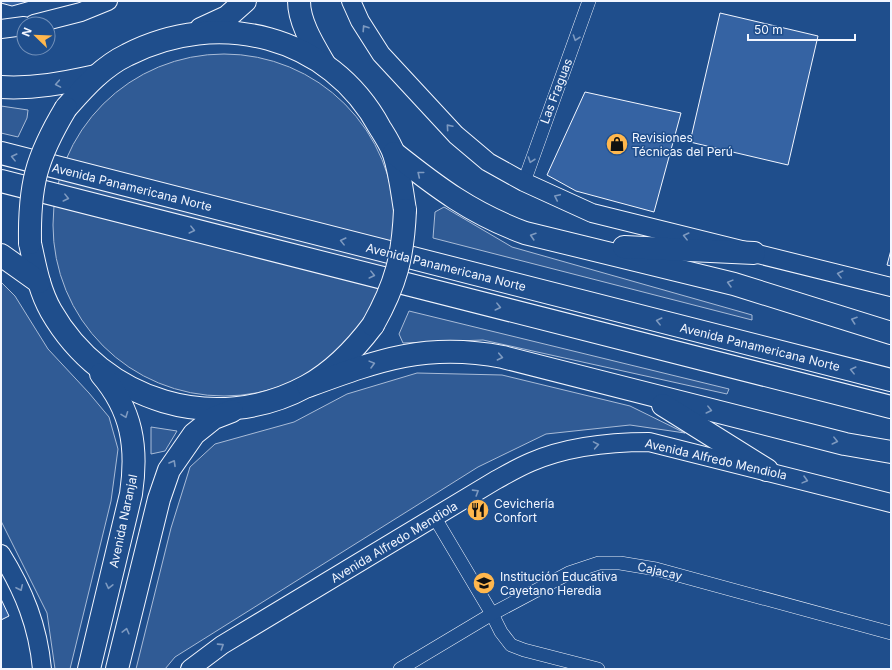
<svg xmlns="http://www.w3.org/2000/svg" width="892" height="670" font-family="Inter,sans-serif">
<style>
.built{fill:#305b95;stroke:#a8bbd7}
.building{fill:#3563a3;stroke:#f2f6ff}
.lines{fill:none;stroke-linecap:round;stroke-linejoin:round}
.street-casing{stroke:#f2f6ff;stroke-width:14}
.secondary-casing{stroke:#f2f6ff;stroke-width:20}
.highway-casing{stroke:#f2f6ff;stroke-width:24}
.street{stroke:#1f4e8c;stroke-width:13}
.secondary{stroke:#1f4e8c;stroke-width:18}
.highway{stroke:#1f4e8c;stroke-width:22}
.highway-bridge-casing{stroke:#f2f6ff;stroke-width:24;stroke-linecap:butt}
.highway-bridge{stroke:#1f4e8c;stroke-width:22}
.oneway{stroke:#7e9ac0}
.labels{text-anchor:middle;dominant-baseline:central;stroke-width:3;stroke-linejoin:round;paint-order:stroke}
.street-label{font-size:12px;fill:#f2f6ff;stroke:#1f4e8c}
.poi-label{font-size:12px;fill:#f2f6ff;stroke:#1f4e8c;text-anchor:start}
</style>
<rect width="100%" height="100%" fill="#1f4e8c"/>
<!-- built -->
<g class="built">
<circle cx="224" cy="225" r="171"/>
<path d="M1 106 28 110 27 118 18 137 1 133Z"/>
<path d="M444 207 512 247 752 315V320L433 238 435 212Z"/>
<path d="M1 282 15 296 48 349 89 393 109 417 118 449 111 501 70 669H55L47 613 1 521Z"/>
<path d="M409 311 729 389 727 394 483 340 403 343 399 334Z"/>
<path d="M417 373 502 375 630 406 685 433 630 425 546 434 478 467 175 657 165 669H136L171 528 190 467 215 444 294 422 347 394Z"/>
<path d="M151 427 177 431 165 451 151 454Z"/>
</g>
<!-- building -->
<g class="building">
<path d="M1 1H30L12 6 1 3Z"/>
<path d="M720 13 818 36 788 165 690 142Z"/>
<path d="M585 92 681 113 654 212 576 191 547 175Z"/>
<path d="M891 250V266L887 265Z"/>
<path d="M1 599 9 616 1 620Z"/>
</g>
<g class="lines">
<!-- street casing -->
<g class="street-casing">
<g id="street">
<path d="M524 182 589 1"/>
<path d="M435 518 492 614 501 632 511 645 524 650 598 669"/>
<path d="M400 669 492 614 569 573 599 563H620L656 569 891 633"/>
</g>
</g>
<!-- secondary casing -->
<g class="secondary-casing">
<g id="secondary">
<path d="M351 1 360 21 381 54 456 135 488 162 524 182 592 213 891 287"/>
<path d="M34 24 81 12 108 1"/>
<path d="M1 29 24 26"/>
<path d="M1 554C24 591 38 626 42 669"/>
<path d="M190 669 222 645 496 480C507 474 519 467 531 462 568 446 610 442 649 442L891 503"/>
</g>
</g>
<!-- highway casing -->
<g class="highway-casing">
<g id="highway">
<path d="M299 1C299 23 314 46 325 65"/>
<path d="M201 29 227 17 245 1"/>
<path d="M1 87C34 89 64 83 96 76"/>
<path d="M66 108C84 88 102 67 127 55 218 8 330 35 380 128 385 136 391 145 394 154 400 172 402 192 405 210"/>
<path d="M1 153 891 380"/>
<path d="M394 153C438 188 471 213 525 233L734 284 891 333"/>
<path d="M1 181 891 407"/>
<path d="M30 243C35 266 39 290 51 311 103 402 215 436 307 386 334 371 355 349 373 325"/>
<path d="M624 247 754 253"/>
<path d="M1 255 39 282"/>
<path d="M308 386C379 360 427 342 503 357L845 444 891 452"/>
<path d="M663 405 767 470"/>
<path d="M89 669 131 494C138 447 132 410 101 374"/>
<path d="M117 669 159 499 169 470 194 434 214 418 232 411"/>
</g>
</g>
<!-- street -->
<use href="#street" class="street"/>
<!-- secondary -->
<use href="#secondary" class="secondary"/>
<!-- highway -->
<use href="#highway" class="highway"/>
<!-- highway-bridge casing -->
<g class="highway-bridge-casing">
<g id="highway-bridge">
<path d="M30 243C29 185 36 158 66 108"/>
<path d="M373 325C396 284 403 257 405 210"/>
</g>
</g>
<!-- highway-bridge -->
<use href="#highway-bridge" class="highway-bridge"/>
</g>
<!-- one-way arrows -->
<defs><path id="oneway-chevron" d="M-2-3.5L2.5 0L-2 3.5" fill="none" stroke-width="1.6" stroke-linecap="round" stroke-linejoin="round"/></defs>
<g class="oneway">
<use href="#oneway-chevron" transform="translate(365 28) rotate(-123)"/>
<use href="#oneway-chevron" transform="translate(576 38) rotate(109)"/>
<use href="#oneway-chevron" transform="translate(58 84) rotate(170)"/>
<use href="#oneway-chevron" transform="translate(449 127) rotate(-131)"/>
<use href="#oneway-chevron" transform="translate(14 157) rotate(-166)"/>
<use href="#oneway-chevron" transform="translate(531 160) rotate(109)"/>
<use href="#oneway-chevron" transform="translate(420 174) rotate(-141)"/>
<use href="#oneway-chevron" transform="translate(557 197) rotate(-155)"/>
<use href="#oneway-chevron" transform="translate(66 198) rotate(14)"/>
<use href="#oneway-chevron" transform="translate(192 230) rotate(14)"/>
<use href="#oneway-chevron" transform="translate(533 236) rotate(-163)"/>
<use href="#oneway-chevron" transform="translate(686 236) rotate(-166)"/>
<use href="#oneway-chevron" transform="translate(343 241) rotate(-166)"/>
<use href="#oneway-chevron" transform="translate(840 274) rotate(-166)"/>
<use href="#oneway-chevron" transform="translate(372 275) rotate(14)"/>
<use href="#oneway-chevron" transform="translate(730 283) rotate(-165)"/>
<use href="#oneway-chevron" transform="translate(498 307) rotate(14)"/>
<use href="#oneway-chevron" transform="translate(854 320) rotate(-161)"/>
<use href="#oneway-chevron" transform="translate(659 321) rotate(-166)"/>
<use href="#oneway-chevron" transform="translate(500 357) rotate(12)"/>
<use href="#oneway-chevron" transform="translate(372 364) rotate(-15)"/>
<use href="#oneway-chevron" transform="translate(853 370) rotate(-166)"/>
<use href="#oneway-chevron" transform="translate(709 410) rotate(14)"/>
<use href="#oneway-chevron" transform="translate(125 415) rotate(69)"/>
<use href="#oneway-chevron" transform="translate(835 441) rotate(14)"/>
<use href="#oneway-chevron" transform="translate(596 445) rotate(-10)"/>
<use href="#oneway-chevron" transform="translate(173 463) rotate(-60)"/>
<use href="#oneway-chevron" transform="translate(805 480) rotate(15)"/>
<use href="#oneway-chevron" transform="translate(476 492) rotate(-32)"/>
<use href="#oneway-chevron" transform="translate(109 586) rotate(103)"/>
<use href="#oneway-chevron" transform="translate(20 588) rotate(65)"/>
<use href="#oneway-chevron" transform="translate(126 631) rotate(-76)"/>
<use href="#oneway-chevron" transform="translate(221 646) rotate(-33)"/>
</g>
<!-- icons -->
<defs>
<g id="shop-disc" transform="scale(1.15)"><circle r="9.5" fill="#ffb74d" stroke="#1f4e8c"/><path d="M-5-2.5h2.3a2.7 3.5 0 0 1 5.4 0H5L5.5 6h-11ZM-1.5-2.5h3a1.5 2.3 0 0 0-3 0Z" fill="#111"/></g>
<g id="restaurant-disc" transform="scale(1.15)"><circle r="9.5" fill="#ffb74d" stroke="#1f4e8c"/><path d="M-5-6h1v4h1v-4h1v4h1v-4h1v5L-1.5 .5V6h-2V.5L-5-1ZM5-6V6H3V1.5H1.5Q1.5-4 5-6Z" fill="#111"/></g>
<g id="school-disc" transform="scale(1.15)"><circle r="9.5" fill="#ffb74d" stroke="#1f4e8c"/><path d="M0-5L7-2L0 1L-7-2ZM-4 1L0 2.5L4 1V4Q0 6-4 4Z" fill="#111"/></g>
</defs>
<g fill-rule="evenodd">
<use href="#shop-disc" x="617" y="144"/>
<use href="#restaurant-disc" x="478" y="510"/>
<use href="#school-disc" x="484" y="583"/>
</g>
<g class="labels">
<!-- street labels -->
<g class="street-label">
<text transform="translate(556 91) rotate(-69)">Las Fraguas</text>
<text transform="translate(132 187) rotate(14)">Avenida Panamericana Norte</text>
<text transform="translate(446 267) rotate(14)">Avenida Panamericana Norte</text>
<text transform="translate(760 347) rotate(14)">Avenida Panamericana Norte</text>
<text transform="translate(716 459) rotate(13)">Avenida Alfredo Mendiola</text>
<text transform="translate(123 521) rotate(-78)">Avenida Naranjal</text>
<text transform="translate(394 542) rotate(-31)">Avenida Alfredo Mendiola</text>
<text transform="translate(660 571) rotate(13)">Cajacay</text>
</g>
<!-- poi labels -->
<g class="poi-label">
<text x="632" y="137">Revisiones<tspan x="632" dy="14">Técnicas del Perú</tspan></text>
<text x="494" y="503">Cevichería<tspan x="494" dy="14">Confort</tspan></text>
<text x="500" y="576">Institución Educativa<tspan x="500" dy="14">Cayetano Heredia</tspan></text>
</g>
</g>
<!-- border -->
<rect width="892" height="670" fill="none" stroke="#f2f6ff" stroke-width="4"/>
<!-- north arrow -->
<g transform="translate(36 36) rotate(293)"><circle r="19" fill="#1f4e8c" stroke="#7391ba"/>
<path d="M0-3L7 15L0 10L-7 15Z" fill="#ffb74d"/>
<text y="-6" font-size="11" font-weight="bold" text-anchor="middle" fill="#f2f6ff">N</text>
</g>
<!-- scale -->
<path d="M748 34v6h107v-6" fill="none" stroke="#f2f6ff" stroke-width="2"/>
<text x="754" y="34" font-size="12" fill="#f2f6ff" stroke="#1f4e8c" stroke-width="3" paint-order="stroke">50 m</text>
</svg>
